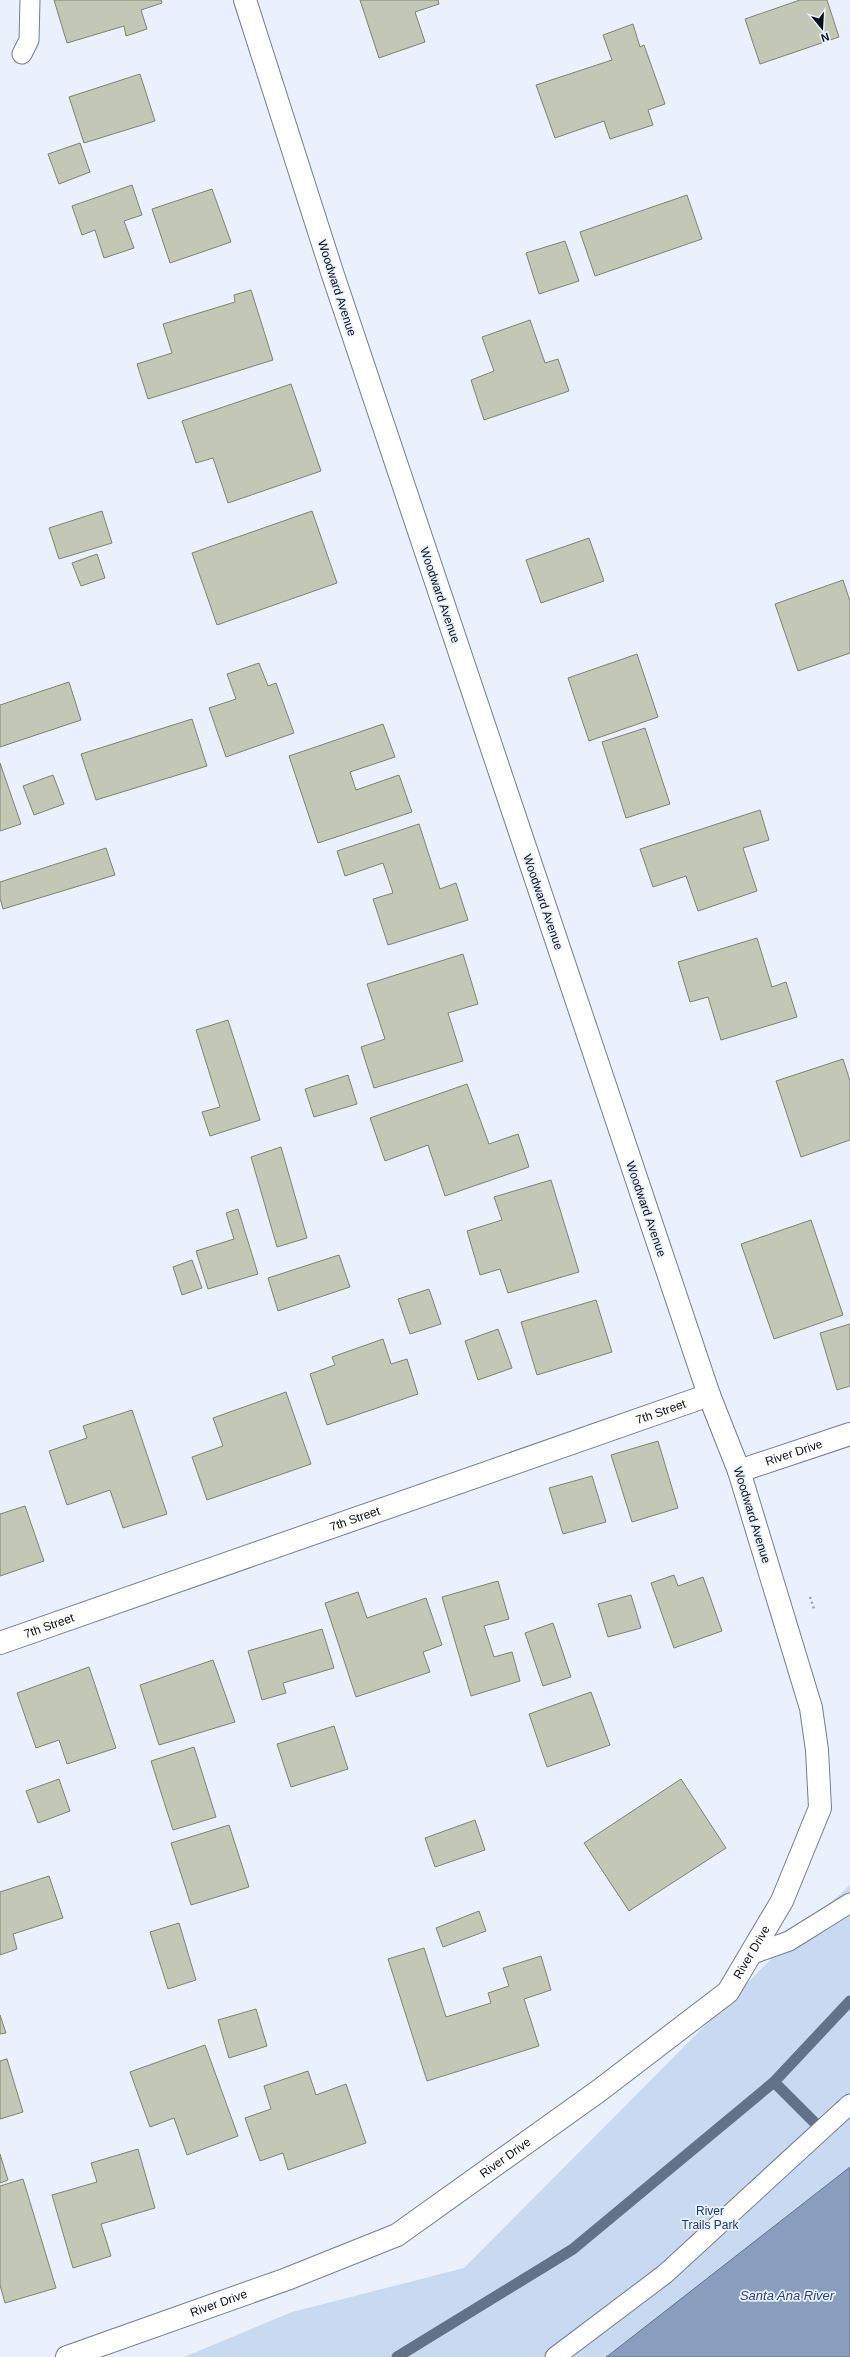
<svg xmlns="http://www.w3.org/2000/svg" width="850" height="2357" font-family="Helvetica,sans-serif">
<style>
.green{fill:#c8daf2}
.water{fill:#889ebc;stroke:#627389}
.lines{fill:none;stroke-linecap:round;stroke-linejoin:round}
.stream{stroke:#627389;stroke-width:11}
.building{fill:#c2c8b5;stroke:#7e8371}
.lane-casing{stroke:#737e8e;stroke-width:21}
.street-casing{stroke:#737e8e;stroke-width:24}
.path{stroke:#9fa5ae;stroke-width:2.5;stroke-dasharray:2 3;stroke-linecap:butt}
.lane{stroke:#fff;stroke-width:19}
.street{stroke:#fff;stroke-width:22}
.labels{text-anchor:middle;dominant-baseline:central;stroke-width:3.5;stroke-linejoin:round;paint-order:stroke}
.street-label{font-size:12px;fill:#090e13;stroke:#eaf1fc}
.park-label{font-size:12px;fill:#21416a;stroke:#eaf1fc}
.water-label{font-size:13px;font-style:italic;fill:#284872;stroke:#eaf1fc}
</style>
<rect width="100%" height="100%" fill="#eaf1fc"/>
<!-- green -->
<path class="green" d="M850 1885V2320L789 2357H184L292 2312 464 2268 789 1941Z"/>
<!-- water -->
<path class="water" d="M850 2167V2357H606L609 2355Z"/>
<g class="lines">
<!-- stream -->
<g class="stream">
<path d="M817 2125 774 2082 850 2001"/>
<path d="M397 2357 573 2249 774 2082"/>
</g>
</g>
<!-- building -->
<g class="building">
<path d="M54 0H161L162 3 141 10 147 29 126 36 124 26 67 43Z"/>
<path d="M360 0H438L439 4 415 12 425 42 379 58Z"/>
<path d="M800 0H827L839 37 760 64 745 19Z"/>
<path d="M633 24 640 47 644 45 665 104 648 110 653 125 610 139 604 121 555 138 536 85 612 60 603 35Z"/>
<path d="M140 74 155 121 84 143 69 97Z"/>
<path d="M80 143 90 172 59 184 48 154Z"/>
<path d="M132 185 142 215 124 221 134 248 104 258 95 230 82 235 72 206Z"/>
<path d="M212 189 231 242 170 263 152 209Z"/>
<path d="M687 195 702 239 595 276 580 232Z"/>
<path d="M565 241 579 281 539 294 526 253Z"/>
<path d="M251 290 273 360 148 399 137 364 172 353 163 324 235 302 234 295Z"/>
<path d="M530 320 545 363 558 359 569 391 484 420 471 380 494 371 482 337Z"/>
<path d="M291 384 321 471 228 503 213 458 196 463 182 421Z"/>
<path d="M102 511 112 543 59 559 49 528Z"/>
<path d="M312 511 337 583 217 625 192 553Z"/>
<path d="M589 538 604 581 541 603 526 560Z"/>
<path d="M97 554 105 578 81 586 72 563Z"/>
<path d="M843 580 850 601V653L798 671 775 604Z"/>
<path d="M637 654 658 717 589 741 568 678Z"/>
<path d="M259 663 268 686 276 683 294 733 226 757 209 708 236 699 227 674Z"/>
<path d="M69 682 81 720 0 747V705Z"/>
<path d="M192 719 207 766 96 800 81 754Z"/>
<path d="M383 724 395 757 350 772 356 790 399 775 412 812 318 843 289 756Z"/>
<path d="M645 728 670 804 626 818 602 742Z"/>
<path d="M0 763 21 824 0 831Z"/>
<path d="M53 775 64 804 34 815 23 786Z"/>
<path d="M760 810 769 840 743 848 757 891 698 911 686 876 653 887 640 849Z"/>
<path d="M419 824 440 889 456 883 468 920 388 945 373 899 393 893 383 863 345 876 337 851Z"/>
<path d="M106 848 115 875 3 909 0 898V882Z"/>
<path d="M757 938 772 987 786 982 797 1017 721 1040 708 997 690 1002 678 962Z"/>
<path d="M463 954 478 1004 448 1013 463 1061 374 1088 361 1047 385 1039 367 984Z"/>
<path d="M228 1020 260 1120 210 1136 202 1112 220 1107 196 1030Z"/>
<path d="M843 1059 850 1081V1140L801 1157 776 1081Z"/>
<path d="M348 1075 357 1104 314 1117 305 1089Z"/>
<path d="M467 1084 489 1144 518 1134 529 1167 445 1196 428 1145 385 1161 370 1118Z"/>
<path d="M281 1147 307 1238 277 1247 251 1157Z"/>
<path d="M551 1180 579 1272 508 1293 500 1269 480 1275 467 1231 502 1220 494 1197Z"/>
<path d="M238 1209 258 1274 208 1289 196 1251 234 1239 226 1213Z"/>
<path d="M811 1220 843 1315 774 1339 741 1244Z"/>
<path d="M339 1255 350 1287 278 1311 268 1278Z"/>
<path d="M192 1260 202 1288 182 1295 173 1267Z"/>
<path d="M429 1289 441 1324 410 1334 398 1299Z"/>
<path d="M596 1300 612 1352 537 1375 521 1322Z"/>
<path d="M850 1324V1386L837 1390 820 1333Z"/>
<path d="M498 1329 512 1368 478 1380 465 1341Z"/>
<path d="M383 1339 391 1364 407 1359 418 1394 327 1425 310 1374 335 1365 332 1357Z"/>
<path d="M286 1392 311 1464 207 1500 192 1457 223 1446 213 1418Z"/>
<path d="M132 1410 167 1514 123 1528 110 1490 67 1505 49 1451 87 1438 83 1426Z"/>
<path d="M658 1441 678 1508 632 1522 611 1455Z"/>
<path d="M592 1476 606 1522 563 1534 549 1488Z"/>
<path d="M25 1506 44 1561 0 1576V1514Z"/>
<path d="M674 1575 678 1586 703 1577 722 1631 674 1648 651 1583Z"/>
<path d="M498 1581 509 1619 484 1626 494 1657 512 1652 520 1681 471 1696 442 1597Z"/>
<path d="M358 1592 367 1618 426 1598 442 1645 423 1652 430 1672 356 1697 325 1603Z"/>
<path d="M631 1595 641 1628 608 1637 598 1604Z"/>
<path d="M553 1623 571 1677 543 1686 525 1633Z"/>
<path d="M322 1629 334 1668 283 1683 286 1693 262 1700 248 1651Z"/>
<path d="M213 1660 235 1722 159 1745 140 1685Z"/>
<path d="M89 1667 116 1748 67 1764 59 1740 36 1748 17 1693Z"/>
<path d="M591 1692 610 1745 547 1767 529 1714Z"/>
<path d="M334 1726 348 1769 291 1787 277 1744Z"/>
<path d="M194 1747 216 1817 173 1830 151 1761Z"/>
<path d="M59 1779 70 1811 38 1823 26 1791Z"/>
<path d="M681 1779 726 1848 629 1911 584 1843Z"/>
<path d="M475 1820 485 1850 435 1867 425 1838Z"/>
<path d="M229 1825 249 1887 191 1905 171 1843Z"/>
<path d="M49 1876 63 1918 13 1934 17 1949 0 1955V1892Z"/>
<path d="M479 1911 486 1931 443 1947 436 1928Z"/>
<path d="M179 1923 196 1980 168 1989 150 1932Z"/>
<path d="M424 1948 446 2017 491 2003 488 1993 509 1986 503 1968 541 1956 551 1990 524 1999 539 2046 427 2081 388 1959Z"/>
<path d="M256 2009 267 2046 229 2058 218 2020Z"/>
<path d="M0 2015 6 2033 0 2034Z"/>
<path d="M205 2045 238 2136 187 2155 174 2118 150 2127 130 2072Z"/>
<path d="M7 2059 23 2112 0 2119V2061Z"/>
<path d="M308 2071 316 2095 346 2084 366 2143 288 2170 283 2153 260 2161 245 2118 271 2109 264 2086Z"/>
<path d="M138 2149 155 2208 101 2224 111 2256 73 2268 52 2195 97 2182 91 2163Z"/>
<path d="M0 2154 8 2180 0 2183Z"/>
<path d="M23 2179 56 2288 5 2303 0 2285V2186Z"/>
</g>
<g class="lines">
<!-- lane casing -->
<g class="lane-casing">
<g id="lane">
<path d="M22 54 29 40 30 0"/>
<path d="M750 1955 789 1941 850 1903"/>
<path d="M555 2357 665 2274 850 2104"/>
</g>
</g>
<!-- street casing -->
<g class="street-casing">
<g id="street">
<path id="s1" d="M739 1471 850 1434"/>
<path id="s2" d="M0 1643 709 1395"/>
<path id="s3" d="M67 2357 287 2279 397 2235 600 2090 728 1992 782 1901 820 1808 817 1750 811 1708 739 1471 709 1395 332 272 245 0"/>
</g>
</g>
<!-- path -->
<path class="path" d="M810 1597 814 1609"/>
<!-- lane -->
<use href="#lane" class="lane"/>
<!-- street -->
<use href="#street" class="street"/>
</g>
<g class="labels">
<!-- street labels -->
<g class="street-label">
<text transform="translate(337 288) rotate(72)">Woodward Avenue</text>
<text transform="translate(440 595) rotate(71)">Woodward Avenue</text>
<text transform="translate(543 902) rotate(71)">Woodward Avenue</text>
<text transform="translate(646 1209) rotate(71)">Woodward Avenue</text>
<text stroke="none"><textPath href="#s2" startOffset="700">7th Street</textPath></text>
<text stroke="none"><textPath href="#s1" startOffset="58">River Drive</textPath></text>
<text transform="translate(752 1515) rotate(73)">Woodward Avenue</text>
<text stroke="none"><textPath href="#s2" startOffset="376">7th Street</textPath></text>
<text stroke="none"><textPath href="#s2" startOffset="52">7th Street</textPath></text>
<text stroke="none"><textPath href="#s3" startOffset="809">River Drive</textPath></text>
<text stroke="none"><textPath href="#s3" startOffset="485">River Drive</textPath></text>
<text stroke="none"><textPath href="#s3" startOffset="161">River Drive</textPath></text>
</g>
<!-- park labels -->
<g class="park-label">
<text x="710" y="2211">River<tspan x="710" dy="14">Trails Park</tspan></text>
</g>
<!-- water labels -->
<g class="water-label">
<text x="787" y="2295">Santa Ana River</text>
</g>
</g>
<!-- north arrow -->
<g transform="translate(822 28) rotate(162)" stroke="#eaf1fc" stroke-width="3" paint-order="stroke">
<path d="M0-3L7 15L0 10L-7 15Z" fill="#090e13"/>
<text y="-6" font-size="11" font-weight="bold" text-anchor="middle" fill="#090e13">N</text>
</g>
</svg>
